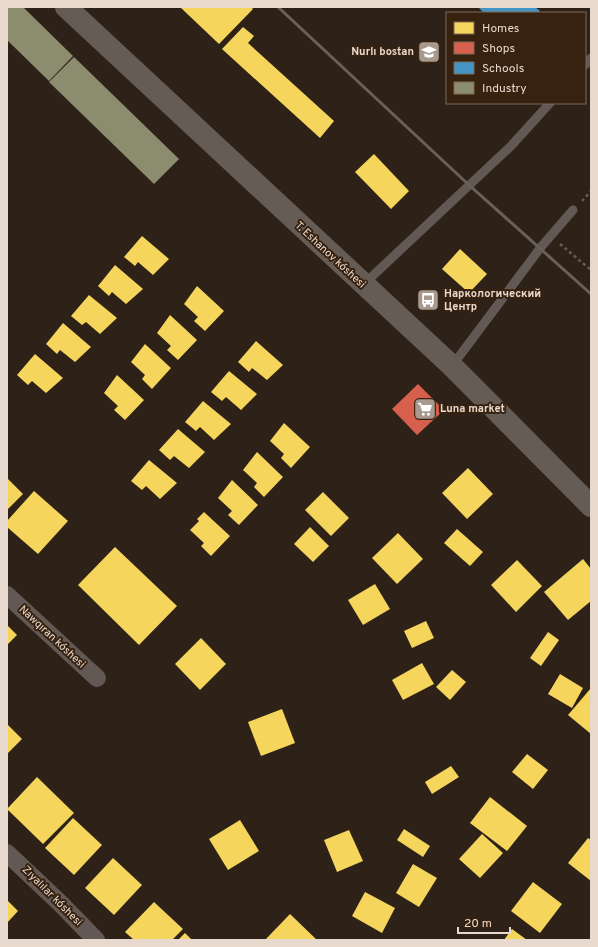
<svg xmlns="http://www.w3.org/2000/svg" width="598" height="947" font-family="Overpass,sans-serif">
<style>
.homes{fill:#f6d55c}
.shops{fill:#d6604d}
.schools{fill:#4393c3}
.industry{fill:#8c8c6e}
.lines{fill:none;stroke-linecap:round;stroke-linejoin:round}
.path{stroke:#645c56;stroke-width:2.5;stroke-dasharray:3 3;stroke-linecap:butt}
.lane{stroke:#625955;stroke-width:9}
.street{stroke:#625955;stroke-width:18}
.secondary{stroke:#655c56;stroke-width:22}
.rail{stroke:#69605b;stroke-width:3}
.labels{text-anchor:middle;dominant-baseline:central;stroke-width:4;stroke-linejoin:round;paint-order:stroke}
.poi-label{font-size:11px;font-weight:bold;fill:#e8d9ce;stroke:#37210f;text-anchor:start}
.street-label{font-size:11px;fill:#e8d9ce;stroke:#37210f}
</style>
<rect width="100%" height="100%" fill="#2e2218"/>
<!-- homes -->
<g class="homes">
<path d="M180 7H251L253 9 219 44Z"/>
<path d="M243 27 254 36 248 43 334 121 320 138 222 49Z"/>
<path d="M374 154 409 191 391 209 355 172Z"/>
<path d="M142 236 169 259 153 275 138 262 135 266 124 257Z"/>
<path d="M460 249 487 274 469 293 442 269Z"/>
<path d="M115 265 143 289 126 304 112 292 109 296 98 286Z"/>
<path d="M197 286 224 311 205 331 194 321 198 317 184 304Z"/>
<path d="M89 295 117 318 100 334 86 322 82 325 71 316Z"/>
<path d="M170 315 197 340 178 360 167 350 171 346 157 333Z"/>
<path d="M63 323 91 347 75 362 60 350 57 354 46 344Z"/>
<path d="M256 341 283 365 267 380 252 368 249 372 238 362Z"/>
<path d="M145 344 171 368 152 389 142 379 145 375 131 362Z"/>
<path d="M35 354 63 378 46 393 32 381 28 385 17 375Z"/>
<path d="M229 371 257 394 241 410 226 397 222 401 211 392Z"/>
<path d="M117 375 144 400 125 420 114 410 118 406 104 393Z"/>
<path d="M203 401 231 424 214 440 200 427 196 431 185 422Z"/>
<path d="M284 423 310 447 291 468 281 458 284 454 270 441Z"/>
<path d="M178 429 205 452 189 468 174 456 170 460 159 450Z"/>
<path d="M257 452 283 477 264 497 254 487 257 483 243 470Z"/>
<path d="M149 460 177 483 160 499 146 486 142 490 131 481Z"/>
<path d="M468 468 493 494 467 519 442 493Z"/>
<path d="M7 478 23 494 7 510Z"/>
<path d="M232 480 258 505 239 525 228 515 232 511 218 498Z"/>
<path d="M34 491 68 521 38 554 7 527V521Z"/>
<path d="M323 492 349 518 331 536 305 510Z"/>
<path d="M204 512 230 536 211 556 201 546 204 543 190 530 199 521 197 519Z"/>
<path d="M310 527 329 546 313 562 294 544Z"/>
<path d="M457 529 483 552 470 566 444 543Z"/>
<path d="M398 533 423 559 397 584 372 558Z"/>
<path d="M115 547 177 606 139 645 78 585Z"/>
<path d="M583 559 591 569V601L568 620 544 592Z"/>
<path d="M517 560 542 586 516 612 491 585Z"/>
<path d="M375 584 390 609 363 625 348 600Z"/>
<path d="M426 621 434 638 412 648 404 631Z"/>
<path d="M7 625 17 635 7 645Z"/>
<path d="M548 632 559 640 541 666 530 658Z"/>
<path d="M201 638 226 664 200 690 175 664Z"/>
<path d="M422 663 434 684 403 700 392 680Z"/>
<path d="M452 670 466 682 450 700 436 687Z"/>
<path d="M560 674 583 688 572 708 548 694Z"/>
<path d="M591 688V734L568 715Z"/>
<path d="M282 709 295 743 261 756 248 722Z"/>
<path d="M7 724 22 739 7 754Z"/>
<path d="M527 754 548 770 533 789 512 772Z"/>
<path d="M451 766 459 777 432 794 425 782Z"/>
<path d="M37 777 74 813 43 844 7 809Z"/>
<path d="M490 797 527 826 507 851 470 823Z"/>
<path d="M73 818 102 845 74 875 45 848Z"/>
<path d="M240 820 259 851 228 870 209 839Z"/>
<path d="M404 829 430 846 423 857 397 840Z"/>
<path d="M349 830 363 861 337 872 324 840Z"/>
<path d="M482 834 503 853 480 878 459 859Z"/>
<path d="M588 838 591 840V881L568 863Z"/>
<path d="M113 858 142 885 114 915 85 888Z"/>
<path d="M413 864 437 878 419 907 396 893Z"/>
<path d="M533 882 562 904 540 933 511 911Z"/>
<path d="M365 892 395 908 382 933 352 916Z"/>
<path d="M7 900 18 911 7 923Z"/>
<path d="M154 902 183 929 172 940H134L125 932Z"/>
<path d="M290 914 317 940H265Z"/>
<path d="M512 929 527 940H504Z"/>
<path d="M185 933 192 940H178Z"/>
</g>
<!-- shops -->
<path class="shops" d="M418 384 444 410 417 435 392 409Z"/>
<!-- schools -->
<path class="schools" d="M478 7H535L540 11 538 13H484Z"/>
<!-- industry -->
<g class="industry">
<path d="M7 7H23L73 56 49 81 7 40Z"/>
<path d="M74 57 179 159 154 184 49 82Z"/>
</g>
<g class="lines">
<!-- path -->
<g class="path">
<path d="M582 201 591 191"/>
<path d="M560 244 591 270"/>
</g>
<!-- lane -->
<g class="lane">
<path d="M585 65 591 58"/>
<path d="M364 284 511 146 550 103"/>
<path d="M452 366 541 247 573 210"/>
</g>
<!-- street -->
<g class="street">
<path d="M7 595 97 678"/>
<path d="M7 853 61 904 96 940"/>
</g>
<!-- secondary -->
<path class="secondary" d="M66 7 452 366 591 506"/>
<!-- rail -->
<path class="rail" d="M278 7 469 185 591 294"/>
</g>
<!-- icons -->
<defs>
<g id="school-square" transform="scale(1.15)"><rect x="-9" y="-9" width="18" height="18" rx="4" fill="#a7998e" stroke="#37210f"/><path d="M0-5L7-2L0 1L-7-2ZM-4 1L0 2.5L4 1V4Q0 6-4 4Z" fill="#fff"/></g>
<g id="bus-square" transform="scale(1.15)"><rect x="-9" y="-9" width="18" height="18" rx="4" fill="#a7998e" stroke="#37210f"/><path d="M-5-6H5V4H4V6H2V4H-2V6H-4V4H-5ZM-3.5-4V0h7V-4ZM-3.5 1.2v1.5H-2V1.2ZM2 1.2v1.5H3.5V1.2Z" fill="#fff"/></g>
<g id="supermarket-square" transform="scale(1.15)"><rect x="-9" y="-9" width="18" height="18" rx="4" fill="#a7998e" stroke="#37210f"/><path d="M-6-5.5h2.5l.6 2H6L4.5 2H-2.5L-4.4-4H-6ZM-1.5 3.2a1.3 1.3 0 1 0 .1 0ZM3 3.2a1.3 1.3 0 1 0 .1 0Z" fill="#fff"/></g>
</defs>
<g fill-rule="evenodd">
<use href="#school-square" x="429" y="52"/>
<use href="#bus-square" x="428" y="300"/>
<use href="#supermarket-square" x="425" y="409"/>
</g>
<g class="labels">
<!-- poi labels -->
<g class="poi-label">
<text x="414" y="52" text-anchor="end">Nurlı bostan</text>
<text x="444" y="294">Наркологический<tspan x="444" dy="13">Центр</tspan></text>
<text x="440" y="409">Luna market</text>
</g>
<!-- street labels -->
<g class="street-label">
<text transform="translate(330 255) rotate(43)">T. Eshanov kóshesi</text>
<text transform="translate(52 637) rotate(43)">Nawqıran kóshesi</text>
<text transform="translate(52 896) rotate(45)">Zıyalılar kóshesi</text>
</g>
</g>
<!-- border -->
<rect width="598" height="947" fill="none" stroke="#e8d9ce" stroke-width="16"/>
<!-- legend -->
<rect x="446" y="12" width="140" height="92" fill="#37210f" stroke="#7e6b5b"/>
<rect x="454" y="22" width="20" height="12" fill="#f6d55c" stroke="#7e6b5b"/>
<text x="482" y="32" font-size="12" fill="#e8d9ce">Homes</text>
<rect x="454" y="42" width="20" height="12" fill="#d6604d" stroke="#7e6b5b"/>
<text x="482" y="52" font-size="12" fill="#e8d9ce">Shops</text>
<rect x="454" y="62" width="20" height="12" fill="#4393c3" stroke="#7e6b5b"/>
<text x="482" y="72" font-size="12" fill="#e8d9ce">Schools</text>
<rect x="454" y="82" width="20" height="12" fill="#8c8c6e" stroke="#7e6b5b"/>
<text x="482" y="92" font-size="12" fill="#e8d9ce">Industry</text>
<!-- scale -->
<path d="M458 927v6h52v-6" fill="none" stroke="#e8d9ce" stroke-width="2"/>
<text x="464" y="927" font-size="12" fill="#e8d9ce" stroke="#37210f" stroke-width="3" paint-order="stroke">20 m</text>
</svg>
